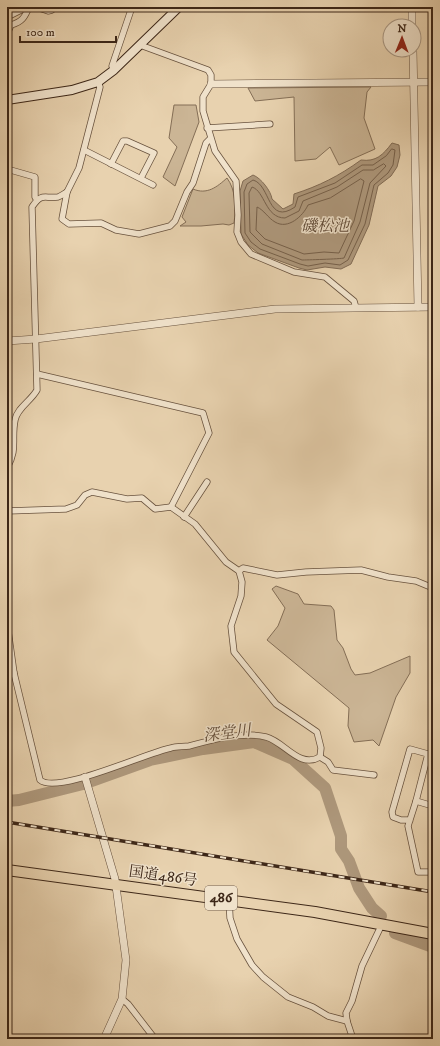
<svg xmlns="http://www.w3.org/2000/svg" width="440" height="1046" font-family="'IM FELL DW Pica','Noto Serif JP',serif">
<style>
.green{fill:#cbb595;stroke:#846e56}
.water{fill:#ae987c;stroke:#816b54}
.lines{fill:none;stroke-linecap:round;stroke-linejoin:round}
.shore{stroke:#76604a;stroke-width:1}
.river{stroke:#ae987c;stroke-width:12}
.minor-casing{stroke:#68523e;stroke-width:7}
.tertiary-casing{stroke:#68523e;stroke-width:8}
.secondary-casing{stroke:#3d2718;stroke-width:10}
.trunk-casing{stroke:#3d2718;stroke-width:12}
.minor{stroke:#f0e2cb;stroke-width:5.5}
.tertiary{stroke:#f0e2cb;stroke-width:7}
.secondary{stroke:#f0e2cb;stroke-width:8}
.trunk{stroke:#e8d2af;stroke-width:10}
.rail-casing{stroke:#3d2718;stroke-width:3.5}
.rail{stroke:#f0e2cb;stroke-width:2;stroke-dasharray:6;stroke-linecap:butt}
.labels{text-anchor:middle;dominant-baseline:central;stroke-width:3;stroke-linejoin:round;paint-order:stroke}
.shield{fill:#f0e2cb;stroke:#735f4e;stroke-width:1}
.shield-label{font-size:14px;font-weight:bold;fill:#3d2718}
.street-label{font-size:15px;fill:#3d2718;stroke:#f0e2cb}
.water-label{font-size:16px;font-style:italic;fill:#5f4936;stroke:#f0e2cb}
</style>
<rect width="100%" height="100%" fill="#e8d2af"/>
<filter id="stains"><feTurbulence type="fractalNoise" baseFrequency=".005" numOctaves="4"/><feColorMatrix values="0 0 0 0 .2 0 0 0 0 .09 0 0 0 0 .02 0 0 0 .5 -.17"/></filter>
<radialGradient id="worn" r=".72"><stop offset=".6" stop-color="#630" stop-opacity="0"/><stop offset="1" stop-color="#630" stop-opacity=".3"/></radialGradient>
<!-- green -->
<g class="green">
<path d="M371 87 367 92 364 118 375 149 339 165 330 147 316 159 295 161 294 97 255 101 248 88Z"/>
<path d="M174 105H196L199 122 175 186 163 177 177 147 169 138Z"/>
<path d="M227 178C236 190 236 208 234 223L229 225 223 224 201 226H180L186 222 182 217 193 189C207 195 217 187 227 178Z"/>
<path d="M276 586 298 594 304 604 331 606 334 610 337 640 343 648 351 669 355 675 370 673 410 656V673L396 697 379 746 373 740 354 742 348 726 349 708 267 640 278 626 285 608 272 589Z"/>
</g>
<!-- water -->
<path class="water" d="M392 143 399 145 400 155 397 167 391 176 378 186 369 225 351 264 341 269 325 267 307 270 299 268 258 253 248 245 241 234 240 191 243 181 253 175C261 178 271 191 272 199L283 209 293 204 294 194C319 186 339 176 361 160 376 162 383 155 392 143Z"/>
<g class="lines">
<!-- shore -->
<g class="shore">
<path d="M392 149 395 150 393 165 388 173 374 185 365 224 348 260 340 265 325 263 308 266 300 264 260 249 251 242 245 233 244 192 247 184 253 180C271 185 267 226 295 207L298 197 335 183 362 165H373L386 156Z"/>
<path d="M384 164 386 166 370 183 360 222 344 258C341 259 305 260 302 260L262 244 250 232 249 193 252 187C265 191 265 218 285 218L299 211 303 201 337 187 363 170H373Z"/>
<path d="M361 179 364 181 354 221 339 253 324 252 304 254 265 239 256 230 257 207C264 210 268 218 275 222 288 230 303 216 308 205L330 198Z"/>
</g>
<!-- river -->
<g class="river">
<path d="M7 801 19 800 83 784 150 760 203 749 254 742 293 759 325 788 341 836V849L349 861 359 888 372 908 381 916"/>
<path d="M395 933 433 947"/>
</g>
<!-- minor casing -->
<g class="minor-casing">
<g id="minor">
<path d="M36 7 48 11 52 10 53 7"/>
<path d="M7 15H11L27 7"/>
<path d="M7 34 11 25C22 22 25 17 29 7"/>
<path d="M140 45 208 70 211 75V84L203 97V111L215 151 236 181 238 215 237 232 241 242 251 254 294 272 325 277 354 301 356 308"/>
<path d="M114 70 112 66 132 7"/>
<path d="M98 82 100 87 79 168 67 192 62 219 69 224 101 223 116 230 139 234 170 226 175 221 187 192 193 183 206 143 210 139"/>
<path d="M207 128 270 124"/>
<path d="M84 150 153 185"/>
<path d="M111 164 123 141H127L154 153 141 178"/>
<path d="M7 169 35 177V197L37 200"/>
<path d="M37 374 203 413 209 433 171 507"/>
<path d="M7 468C18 449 11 440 15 420 17 408 31 401 37 390L32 207C42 192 44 199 58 197 61 196 65 193 67 192"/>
<path d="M7 511 66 509 77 505 85 495 92 492 127 499 142 498 155 509 171 507 195 524 226 562 239 571 242 582 241 596 231 626 234 652 276 704 317 732 321 748 320 757"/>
<path d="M184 517 207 482"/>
<path d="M239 571 243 568 277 575 306 572 361 570 388 577 416 581 433 588"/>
<path d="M7 623 14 673 40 780C57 795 148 752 171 748 177 746 183 747 189 746 211 740 243 731 266 737 285 742 299 769 320 757"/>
<path d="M7 672 14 673"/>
<path d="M320 757 328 762 333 770 374 775"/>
<path d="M416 801 433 806"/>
<path d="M410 820H401L393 817 392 812 410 749 428 754 416 801 408 826 418 872H433"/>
<path d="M229 899 230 918 237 939 252 965 263 977 288 997 313 1007 328 1016 347 1021"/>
<path d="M122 999 128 1004 155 1039"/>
<path d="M353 1039 347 1021 346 1013 352 1001 362 966 382 924"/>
</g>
</g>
<!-- tertiary casing -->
<g class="tertiary-casing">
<g id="tertiary">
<path d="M412 7V26"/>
<path d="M413 50 418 307"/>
<path d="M211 84 433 82"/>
<path d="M7 341 36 339 275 309 433 307"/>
<path d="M85 777 115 879 126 960 122 999 104 1039"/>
</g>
</g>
<!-- secondary casing -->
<g class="secondary-casing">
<path id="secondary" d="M7 100 72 90 98 82 114 70 179 7"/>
</g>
<!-- trunk casing -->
<g class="trunk-casing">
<path id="trunk" d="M7 870 315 912 433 934"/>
</g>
<!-- minor -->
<use href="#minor" class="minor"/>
<!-- tertiary -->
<use href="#tertiary" class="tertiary"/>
<!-- secondary -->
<use href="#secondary" class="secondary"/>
<!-- trunk -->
<use href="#trunk" class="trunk"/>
<!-- rail casing -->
<g class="rail-casing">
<path id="rail" d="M7 822 433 892"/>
</g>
<!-- rail -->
<use href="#rail" class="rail"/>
</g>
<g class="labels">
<!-- shield labels -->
<rect class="shield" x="205" y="886" width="32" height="24" rx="3"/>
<g class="shield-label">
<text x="221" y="898">486</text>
</g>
<!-- street labels -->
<g class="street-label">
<text transform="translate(163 876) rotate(8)">国道486号</text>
</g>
<!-- water labels -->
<g class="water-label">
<text x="325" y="226">磯松池</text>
<text transform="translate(227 733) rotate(-7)">深堂川</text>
</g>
</g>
<!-- margin -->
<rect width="440" height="1046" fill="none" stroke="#e8d2af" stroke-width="24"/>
<rect x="8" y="8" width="424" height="1030" fill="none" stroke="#3d2718" stroke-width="2"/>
<rect x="12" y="12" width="416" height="1022" fill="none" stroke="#3d2718"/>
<!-- north arrow -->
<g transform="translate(402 38) rotate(1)"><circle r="19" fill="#f0e2cb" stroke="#a89783"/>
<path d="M0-3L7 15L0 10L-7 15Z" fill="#8f2418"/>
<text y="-6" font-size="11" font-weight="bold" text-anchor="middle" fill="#3d2718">N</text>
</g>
<!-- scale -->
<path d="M20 36v6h96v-6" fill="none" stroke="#3d2718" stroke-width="2"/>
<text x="26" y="36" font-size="12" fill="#3d2718" stroke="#f0e2cb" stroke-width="3" paint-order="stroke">100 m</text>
<rect width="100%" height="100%" filter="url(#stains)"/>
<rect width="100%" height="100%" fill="url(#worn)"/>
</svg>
